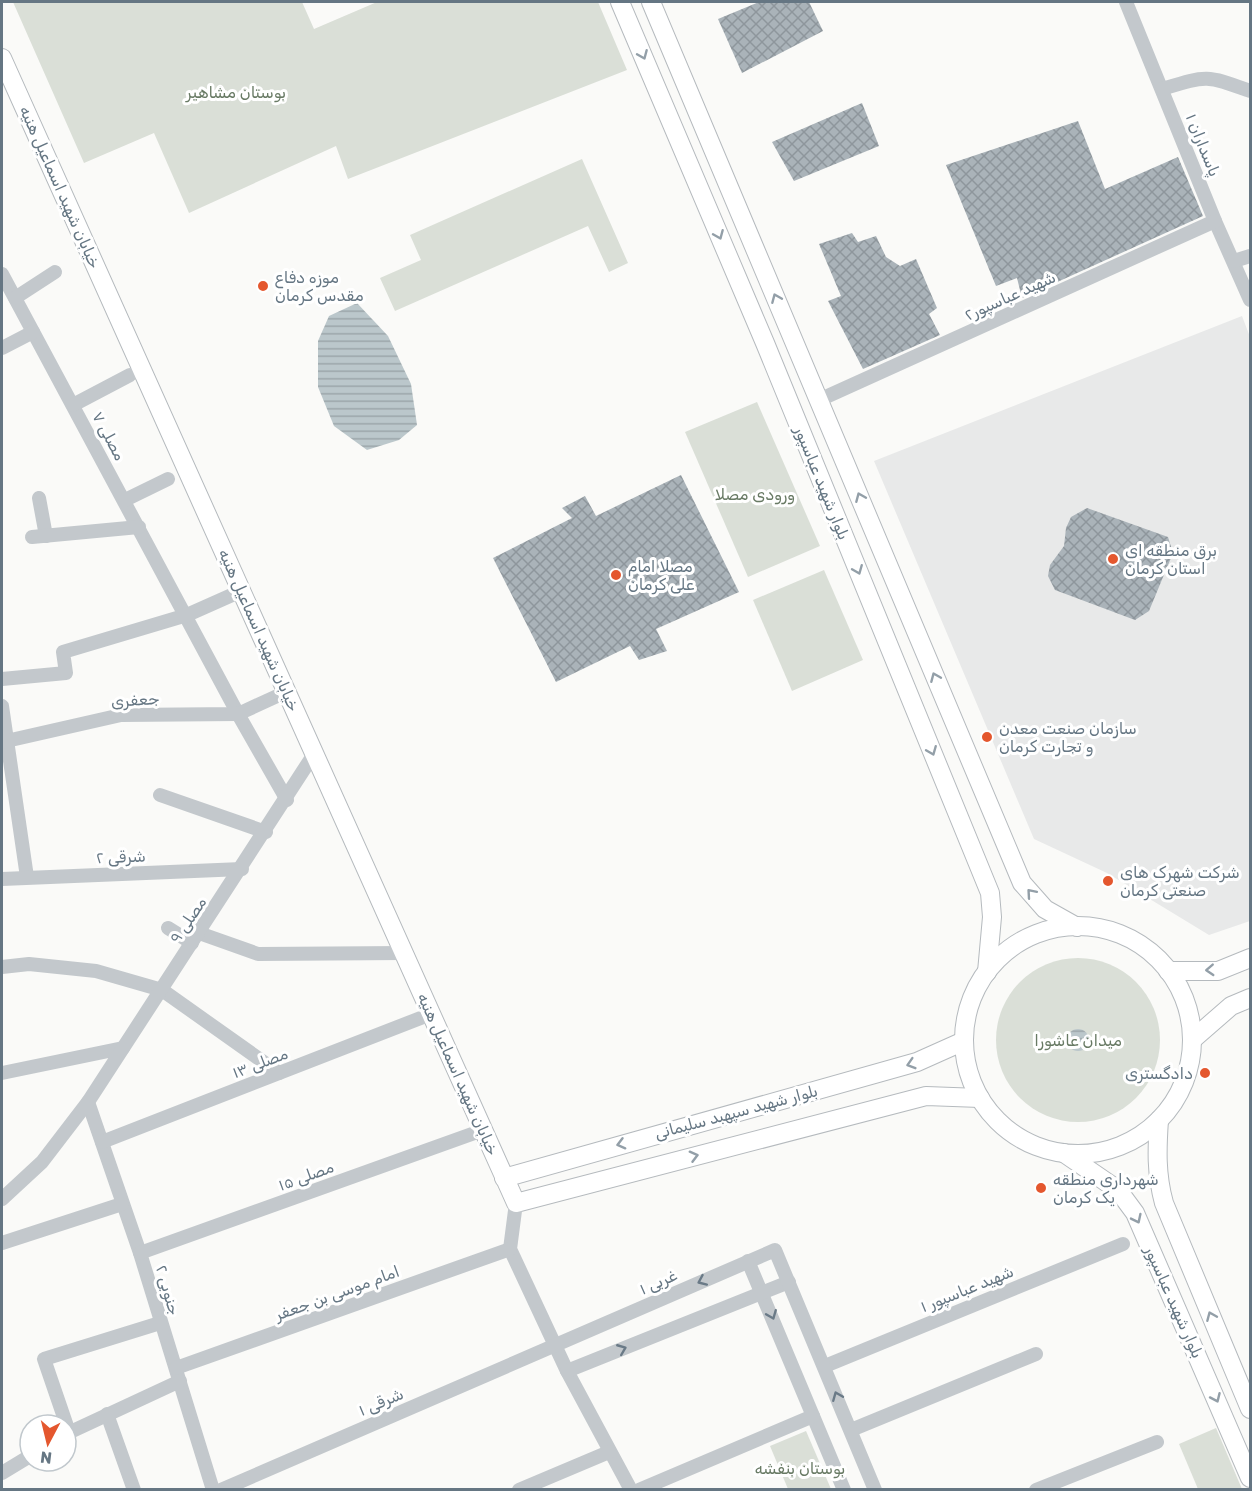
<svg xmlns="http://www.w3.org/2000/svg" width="1252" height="1491" font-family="Rubik,'Noto Sans Arabic',sans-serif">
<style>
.built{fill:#e8e9e9}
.green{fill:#dadfd7}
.water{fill:url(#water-rules)}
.building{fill:url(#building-cross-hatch)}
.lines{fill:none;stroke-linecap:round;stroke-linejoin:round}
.major-casing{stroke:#b5babe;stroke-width:20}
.minor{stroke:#c3c8cc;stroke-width:14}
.major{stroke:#fff;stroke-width:18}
.oneway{stroke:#939fa8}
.oneway2{stroke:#6a7a87}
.poi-dot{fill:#e4572e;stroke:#fff;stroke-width:2}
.labels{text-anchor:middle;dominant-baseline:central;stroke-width:6;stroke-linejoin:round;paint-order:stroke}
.park-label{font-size:16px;fill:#687a64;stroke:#fff}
.street-label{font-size:16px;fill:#657683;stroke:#fff}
.poi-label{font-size:16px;fill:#657683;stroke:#fff;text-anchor:start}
</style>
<defs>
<pattern id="water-rules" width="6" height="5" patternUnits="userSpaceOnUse" patternTransform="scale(1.5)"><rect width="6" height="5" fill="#bbc7cb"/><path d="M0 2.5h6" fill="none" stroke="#9ca6aa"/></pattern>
<pattern id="building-cross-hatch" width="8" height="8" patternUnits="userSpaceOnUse" patternTransform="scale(1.5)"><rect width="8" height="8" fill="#aab3b9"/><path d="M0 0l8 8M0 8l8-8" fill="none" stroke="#8e969c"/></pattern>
</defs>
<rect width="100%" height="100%" fill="#fafaf8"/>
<!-- built -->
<path class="built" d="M1242 316 1250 337V921L1209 935 1107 873 1034 839 874 461Z"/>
<!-- green -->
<g class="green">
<path d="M13 2H302L314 29 377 2H598L627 70 348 179 336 146 189 213 154 133 84 163Z"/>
<path d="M582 159 628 263 609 272 588 226 395 311 380 278 421 260 410 235Z"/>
<path d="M757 402 820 546 748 577 685 432Z"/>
<path d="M824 570 863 660 792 691 753 600Z"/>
<circle cx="1078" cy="1040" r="82"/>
<path d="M1216 1428 1242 1489H1198L1179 1444Z"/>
<path d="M806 1431 831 1489H788L770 1446Z"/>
</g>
<!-- water -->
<g class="water">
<path d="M357 303 388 336 411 384 417 425 399 440 367 450 334 426 318 387V341L329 316Z"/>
<circle cx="1078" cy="1040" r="11"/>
</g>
<!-- building -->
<g class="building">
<path d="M759 2H809L823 31 742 73 718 19Z"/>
<path d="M862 103 879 146 794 181 772 142Z"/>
<path d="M1078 121 1105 189 1178 157 1203 216 1022 298 1017 278 996 286 946 165Z"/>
<path d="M852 233 858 242 876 236 886 257 900 266 916 259 937 308 929 314 940 335 863 369 828 301 841 296 819 244Z"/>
<path d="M681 475 739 592 656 629 667 651 639 660 630 646 556 682 493 558 572 518 562 508 585 496 596 516Z"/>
<path d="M1087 508 1168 537 1173 553 1149 611 1135 620 1055 590 1048 576 1050 565 1064 546 1066 528 1071 517Z"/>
</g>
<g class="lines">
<!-- major casing -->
<g class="major-casing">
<g id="major">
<path d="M620 2 765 343 990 893 992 917 987 972"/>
<path d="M651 2 1022 883 1045 909 1077 927"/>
<path d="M2 58 516 1203 926 1096 980 1098"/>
<circle cx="1078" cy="1040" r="114"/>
<path d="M1168 971H1218L1250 958"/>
<path d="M1192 1040 1231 1006 1250 998"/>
<path d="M1159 1120C1157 1149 1156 1174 1164 1203L1250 1409"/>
<path d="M1064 1153 1118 1190 1135 1213 1250 1478"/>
<path d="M504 1178 917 1062 964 1041"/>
</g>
</g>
<!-- minor -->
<g class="minor">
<path d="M1126 2 1215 221 1250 300"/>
<path d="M1162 89C1208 75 1206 75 1250 91"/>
<path d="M1234 261 1250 256"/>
<path d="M2 274 238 714 287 800"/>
<path d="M15 298 55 272"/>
<path d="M2 348 33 332"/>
<path d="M819 400 1215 221"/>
<path d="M73 405 130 375"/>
<path d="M39 498 46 536"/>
<path d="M125 500 168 479"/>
<path d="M32 537 139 527"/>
<path d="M2 679 66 673 63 652 187 615 241 591"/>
<path d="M2 706 27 877"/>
<path d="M2 742 121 715 238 714 286 692"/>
<path d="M160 795 266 832"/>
<path d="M2 879 242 869"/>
<path d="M168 928 192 943"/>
<path d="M199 933 258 954 404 953"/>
<path d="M2 967 29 964 96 971 162 990 279 1073"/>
<path d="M2 1073 123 1048"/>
<path d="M88 1102 140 1253 213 1490"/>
<path d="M102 1142 431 1014"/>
<path d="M2 1199 42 1162 88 1102 314 754"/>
<path d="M516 1203 510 1249 567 1371 631 1490"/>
<path d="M2 1243 122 1204"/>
<path d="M140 1253 483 1130"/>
<path d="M748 1261 844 1490"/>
<path d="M825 1366 1123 1244"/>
<path d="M176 1368 510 1249"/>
<path d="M567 1371 789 1282"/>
<path d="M107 1414 134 1490"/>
<path d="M851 1430 1036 1354"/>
<path d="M69 1432 44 1359 160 1323"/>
<path d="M66 1434 180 1381"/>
<path d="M2 1473 30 1456"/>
<path d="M221 1490 775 1250 875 1490"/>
<path d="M519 1490 609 1452"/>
<path d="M639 1490 813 1416"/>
<path d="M1036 1490 1157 1442"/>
</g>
<!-- major -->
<use href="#major" class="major"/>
</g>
<!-- one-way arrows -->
<defs><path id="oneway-chevron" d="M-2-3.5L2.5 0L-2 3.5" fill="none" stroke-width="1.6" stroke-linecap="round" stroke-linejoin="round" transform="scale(1.5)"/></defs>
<g class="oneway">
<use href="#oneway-chevron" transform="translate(643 55) rotate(67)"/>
<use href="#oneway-chevron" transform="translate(719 235) rotate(67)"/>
<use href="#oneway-chevron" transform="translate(776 298) rotate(-113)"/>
<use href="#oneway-chevron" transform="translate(860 497) rotate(-113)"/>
<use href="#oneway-chevron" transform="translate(858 570) rotate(68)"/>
<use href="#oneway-chevron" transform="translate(935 677) rotate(-113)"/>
<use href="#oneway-chevron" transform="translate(932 751) rotate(68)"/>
<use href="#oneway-chevron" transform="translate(1031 893) rotate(-131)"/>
<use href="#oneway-chevron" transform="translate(1210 970) rotate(177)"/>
<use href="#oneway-chevron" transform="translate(911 1064) rotate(163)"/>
<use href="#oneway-chevron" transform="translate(621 1144) rotate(165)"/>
<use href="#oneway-chevron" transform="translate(694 1156) rotate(-15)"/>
<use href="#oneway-chevron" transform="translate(1137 1219) rotate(64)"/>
<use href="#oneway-chevron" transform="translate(1211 1316) rotate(-113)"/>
<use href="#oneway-chevron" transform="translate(1216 1398) rotate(66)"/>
</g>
<g class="oneway2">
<use href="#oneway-chevron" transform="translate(702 1281) rotate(156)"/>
<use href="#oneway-chevron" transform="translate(772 1315) rotate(68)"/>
<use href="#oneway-chevron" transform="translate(622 1349) rotate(-22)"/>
<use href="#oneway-chevron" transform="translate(837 1396) rotate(-112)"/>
</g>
<!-- markers -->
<g class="poi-dot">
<circle cx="263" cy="286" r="6"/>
<circle cx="1113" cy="559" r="6"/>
<circle cx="616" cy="575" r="6"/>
<circle cx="987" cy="737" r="6"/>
<circle cx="1108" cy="881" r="6"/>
<circle cx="1205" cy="1073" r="6"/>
<circle cx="1041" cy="1188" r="6"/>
</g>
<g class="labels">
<!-- park labels -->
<g class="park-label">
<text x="236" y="92">بوستان مشاهیر</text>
<text x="755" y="494">ورودی مصلا</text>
<text x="1078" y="1040">میدان عاشورا</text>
<text x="800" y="1468">بوستان بنفشه</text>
</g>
<!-- street labels -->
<g class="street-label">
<text transform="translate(1203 145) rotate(68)">پاسداران ۱</text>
<text transform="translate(60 187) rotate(66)">خیابان شهید اسماعیل هنیه</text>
<text transform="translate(1010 296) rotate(-24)">شهید عباسپور۲</text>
<text transform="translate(109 436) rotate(62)">مصلی ۷</text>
<text transform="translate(822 483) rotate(68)">بلوار شهید عباسپور</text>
<text transform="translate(259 630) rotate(66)">خیابان شهید اسماعیل هنیه</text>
<text transform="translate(135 700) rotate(-4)">جعفری</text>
<text transform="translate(121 857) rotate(-2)">۲ شرقی</text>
<text transform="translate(188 920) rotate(-56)">مصلی ۹</text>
<text transform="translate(260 1063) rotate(-21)">مصلی ۱۳</text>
<text transform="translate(458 1074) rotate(66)">خیابان شهید اسماعیل هنیه</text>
<text transform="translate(736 1112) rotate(-15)">بلوار شهید سپهبد سلیمانی</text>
<text transform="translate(306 1176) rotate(-20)">مصلی ۱۵</text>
<text transform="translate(658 1282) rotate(-24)">۱ غربی</text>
<text transform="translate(967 1289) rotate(-22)">شهید عباسپور ۱</text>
<text transform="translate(168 1290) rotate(74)">جنوبی ۲</text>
<text transform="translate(337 1293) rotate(-20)">امام موسی بن جعفر</text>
<text transform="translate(1174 1302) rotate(66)">بلوار شهید عباسپور</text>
<text transform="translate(381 1402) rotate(-23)">شرقی ۱</text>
</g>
<!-- poi labels -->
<g class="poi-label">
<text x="275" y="277">موزه دفاع<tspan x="275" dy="18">مقدس کرمان</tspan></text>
<text x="1125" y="550">برق منطقه ای<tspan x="1125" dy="18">استان کرمان</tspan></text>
<text x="628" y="566">مصلا امام<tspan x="628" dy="18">علی کرمان</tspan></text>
<text x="999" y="728">سازمان صنعت معدن<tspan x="999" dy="18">و تجارت کرمان</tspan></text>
<text x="1120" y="872">شرکت شهرک های<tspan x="1120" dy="18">صنعتی کرمان</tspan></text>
<text x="1193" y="1073" text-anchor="end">دادگستری</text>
<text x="1053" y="1179">شهرداری منطقه<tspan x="1053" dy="18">یک کرمان</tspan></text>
</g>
</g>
<!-- border -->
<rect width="1252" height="1491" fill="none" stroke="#657683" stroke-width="6"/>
<!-- north arrow -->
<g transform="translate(48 1443) rotate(187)"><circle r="28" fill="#ffffff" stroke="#c1c8cd" stroke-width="1.5"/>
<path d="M0-4.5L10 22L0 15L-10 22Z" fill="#e4572e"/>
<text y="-9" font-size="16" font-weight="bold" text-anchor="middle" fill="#657683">N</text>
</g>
</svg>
